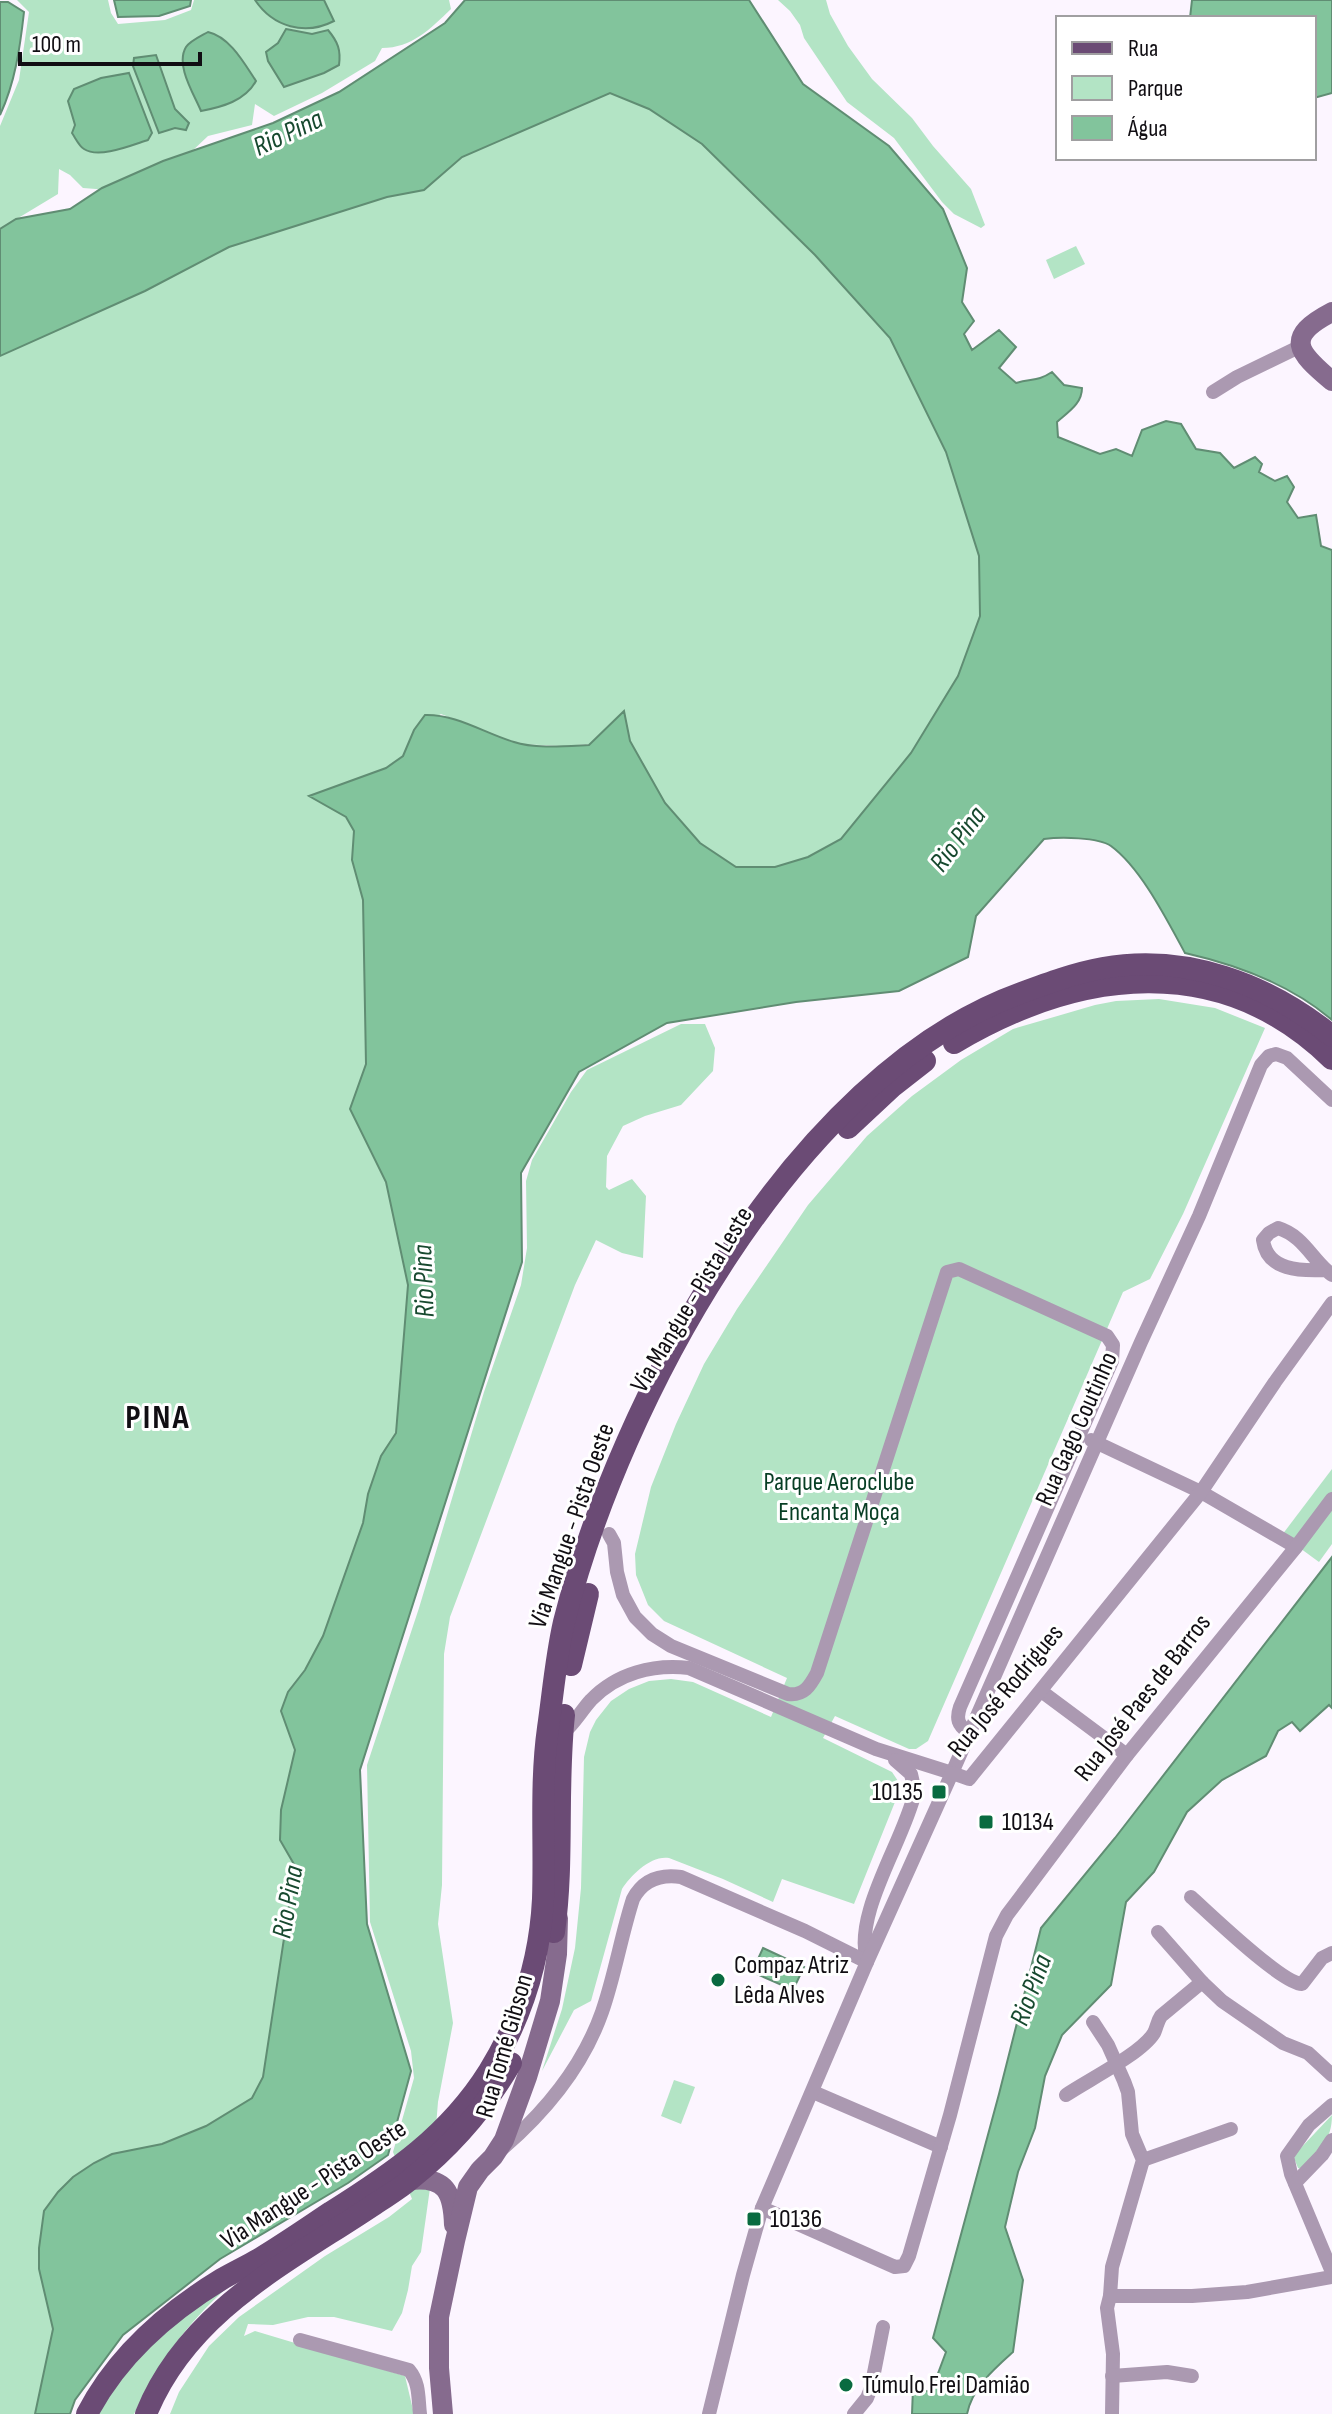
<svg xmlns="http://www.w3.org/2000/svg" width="1332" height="2414" font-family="'Sofia Sans Condensed',sans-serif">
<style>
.green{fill:#b3e4c5}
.water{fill:#82c49c;stroke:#608d73;stroke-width:2}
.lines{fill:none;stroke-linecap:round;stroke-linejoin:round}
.street{stroke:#ab99b1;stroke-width:14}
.secondary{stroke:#866b8e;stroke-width:20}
.primary{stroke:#6b4b75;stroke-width:22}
.poi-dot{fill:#096b40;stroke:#fff;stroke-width:3}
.labels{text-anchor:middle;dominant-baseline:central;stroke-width:6;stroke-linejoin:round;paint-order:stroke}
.street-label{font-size:26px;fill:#110e13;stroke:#fff}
.park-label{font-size:26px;fill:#073e24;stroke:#fff}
.poi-label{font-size:26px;fill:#110e13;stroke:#fff;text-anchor:start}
.water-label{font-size:28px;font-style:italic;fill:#17492f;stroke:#fff}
.district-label{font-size:34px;font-weight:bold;letter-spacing:2px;fill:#110e13;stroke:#fff}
</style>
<rect width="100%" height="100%" fill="#fcf5ff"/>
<!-- green -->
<g class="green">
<path d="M17 0H108L111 13 118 24 165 20 191 10 194 0H449L451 9C430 29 412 48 382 48L375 61 322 93 274 116 255 104 252 125 208 136 189 154 109 190 83 188 70 175 59 169 58 194 0 229V126L19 80 29 12Z"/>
<path d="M778 0H826L830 14 848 46 872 79 912 118 933 146 971 189 985 225 981 228 954 214 942 202 894 138 847 102 804 38 800 25 790 11Z"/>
<path d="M610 93 649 109 702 144 815 255 890 338 946 452 979 556 980 616 958 676 911 753 841 839 808 858 775 867H736L700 843 665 803 630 741 563 746 518 744 441 714 414 730 403 756 386 768 310 796 346 817 354 831 352 860 363 900 366 1064 350 1109 386 1182 408 1285 396 1433 381 1456 368 1494 363 1523 323 1636 305 1670 288 1692 281 1711 295 1750 280 1840 295 1866 263 2077 252 2098 206 2126 162 2144 112 2154 73 2177 39 2269 53 2329 35 2414H0V356L145 291 229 247 387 197 424 190 462 157Z"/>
<path d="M1076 246 1085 264 1054 279 1046 260Z"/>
<path d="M1159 999 1215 1008 1265 1028 1183 1214 1150 1279 1123 1292 928 1741 916 1749H909L835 1716 823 1738 892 1772 898 1781 899 1792 854 1904 782 1879 773 1902 723 1879 669 1858C651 1855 631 1875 622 1889L591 2001 574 2010 542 2071 562 2009 575 1948 581 1888 584 1757 590 1732 596 1720 611 1701 629 1689 649 1681 671 1679 693 1682 771 1717 787 1678 664 1621 648 1605 636 1575 635 1554 651 1487 676 1424 704 1364 737 1309 808 1205 867 1136 912 1096 961 1060 1013 1029 1095 1005 1116 1001Z"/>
<path d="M681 1024H705L715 1048 713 1071 681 1105 645 1116 623 1126 607 1156 606 1187 609 1190 632 1179 646 1196 643 1258 622 1253 596 1240 575 1285 450 1617 444 1654 442 1885 438 1924 453 2023 438 2102 432 2174 421 2252 412 2266 408 2290 402 2313 392 2331 334 2317H308L273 2325 248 2324 244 2336 255 2331 405 2376 414 2414H170L179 2392 209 2346 239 2317 325 2256 389 2217 412 2199 393 2152 414 2078 411 2051 370 1922 367 1765 419 1608 484 1392 521 1285 527 1248 526 1181 532 1160 571 1092 587 1070Z"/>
<path d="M1332 1469V1544L1319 1562 1282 1535Z"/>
<path d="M674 2080 695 2087 681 2124 661 2116Z"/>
<path d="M1332 2115C1332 2141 1319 2150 1302 2169L1298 2168 1294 2158 1297 2152Z"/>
<path d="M232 2283C186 2324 161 2359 134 2414H95L120 2375 163 2331Z"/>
</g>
<!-- water -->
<g class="water">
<path d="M114 0H191L190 6 159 16 118 17Z"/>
<path d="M255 0H324L334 21C305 36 273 27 255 0Z"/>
<path d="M465 0H749L803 84 889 146 943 209 967 268 962 302 974 321 964 334 972 350 999 330 1016 347 999 368 1016 383C1032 378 1037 382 1052 372L1064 385 1082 388C1082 404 1068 412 1057 422L1058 437 1100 454 1116 449 1132 456 1142 430 1166 421 1181 424 1196 449 1220 453 1234 468 1255 457 1262 464 1259 472 1275 481 1287 476 1294 487 1287 502 1298 518 1316 515 1321 546 1332 550V1020C1290 984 1238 965 1185 953 1167 920 1141 868 1111 846 1098 837 1060 837 1044 839L976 916 968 957 899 991 796 1002 667 1023 579 1072 521 1173 522 1262 360 1770 367 1924 411 2071 388 2155 348 2183 220 2259 123 2335 75 2400 70 2414H35L53 2329 39 2269V2248L44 2211 58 2192 73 2177 94 2163 112 2154 162 2144 206 2126 252 2098 263 2077 295 1866 280 1840 281 1810 295 1750 281 1711 288 1692 305 1670 323 1636 363 1523 368 1494 381 1456 396 1433 408 1285 386 1182 350 1109 366 1064 363 900 352 860 354 831 346 817 309 796 386 768 403 756 414 730 425 715C456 714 484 733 514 742 534 749 568 746 589 745L624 711 630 741 665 803 700 843 736 867H775L808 857 841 839 911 753 958 676 980 616 979 556 946 452 890 338 815 255 702 144 649 109 610 93 462 157 424 190 387 197 229 247 145 291 0 356V229L16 219 70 209 102 188 163 161 273 123 339 92 445 23Z"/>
<path d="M1192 0H1332V93L1314 98V18H1190Z"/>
<path d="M0 2H8L24 12C20 48 15 83 0 115Z"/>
<path d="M286 29 312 34 328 30C338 42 341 50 339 65L324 73 284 87 268 61 266 52 278 43Z"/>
<path d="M208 32C230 37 244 63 256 81 245 101 222 107 201 111 194 94 175 65 186 47 190 41 201 36 208 32Z"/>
<path d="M156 55 175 109 189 123 186 130 175 128 159 133 133 66 134 58Z"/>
<path d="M129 73 152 133 148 140C132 145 99 159 84 149 79 146 76 139 72 133L75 125 68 101 74 89 101 78Z"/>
<path d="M1332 1557V1708L1329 1705 1300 1731 1292 1722 1278 1731 1266 1756 1222 1780 1187 1812 1154 1872 1126 1902 1111 1985 1062 2035 1045 2076 1035 2128 1018 2172 1005 2227 1023 2280 1013 2352C994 2369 972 2388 967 2414H912L913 2388 931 2392 946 2352 933 2338 999 2094 1041 1928 1115 1838Z"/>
<path d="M763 1948 804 1967 793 1990 752 1972Z"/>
</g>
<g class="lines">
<!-- street -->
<g class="street">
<path d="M1213 392 1237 377 1301 346"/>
<path d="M1325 1270C1301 1271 1267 1271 1263 1240L1269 1233 1278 1228C1304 1236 1312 1260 1332 1275"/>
<path d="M1091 1440 1201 1492 1296 1547"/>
<path d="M609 1534 614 1543 617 1572 623 1595 635 1617 652 1634 671 1646 788 1694C804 1696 810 1686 817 1673L947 1272 959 1269 1107 1336 1113 1345 1112 1361 960 1707C956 1719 958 1725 968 1732"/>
<path d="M1041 1691 1127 1755"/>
<path d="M563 1733C574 1724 581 1711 591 1700 617 1673 653 1664 689 1668L876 1749 952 1773 1141 1342 1199 1216 1261 1065 1269 1056 1276 1054 1287 1058 1332 1100"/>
<path d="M1191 1897C1210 1914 1281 1983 1302 1984L1322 1958 1332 1953"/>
<path d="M1158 1932 1202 1982 1222 2001 1283 2043 1308 2053 1332 2075"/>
<path d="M867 1961C853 1913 904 1841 915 1792L911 1774 895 1760"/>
<path d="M1093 2022 1108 2045 1124 2081 1128 2092 1132 2134 1143 2160 1112 2267 1110 2296 1107 2308 1113 2354 1112 2414"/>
<path d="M813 2092 941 2147"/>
<path d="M1066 2095C1088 2080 1141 2054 1154 2033 1157 2027 1157 2022 1161 2016L1202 1982"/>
<path d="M1332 2105 1309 2125 1287 2156 1291 2174 1332 2272"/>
<path d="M502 2149C545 2112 583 2066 602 2012 615 1975 621 1936 633 1899 643 1880 660 1874 681 1877L805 1931 867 1962"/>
<path d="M1143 2160 1231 2129"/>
<path d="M1295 2183 1322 2155 1332 2140"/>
<path d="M762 2208 895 2267 904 2266 909 2256 950 2115 996 1936 1007 1915 1127 1755 1296 1547 1332 1499"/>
<path d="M1110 2296H1192L1247 2292 1332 2277"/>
<path d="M300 2340 409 2370C420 2383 418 2399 420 2414"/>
<path d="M1112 2376 1167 2372 1192 2376"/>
<path d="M709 2414 743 2275 762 2208 867 1962 952 1773 969 1779 1201 1492 1275 1382 1332 1303"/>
<path d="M854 2414 867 2398 871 2388 883 2327"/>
</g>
<!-- secondary -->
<g class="secondary">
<path d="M1332 312C1284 337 1297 352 1332 381"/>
<path d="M410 2180C446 2176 453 2193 454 2225"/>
<path d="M443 2414 439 2368V2317L455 2241 468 2187 480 2170 493 2157 504 2140 527 2077 550 2001 557 1954 558 1918"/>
</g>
<!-- primary -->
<g class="primary">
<path d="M954 1043C1079 969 1220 950 1332 1059"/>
<path d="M848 1128 893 1086 925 1061"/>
<path d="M571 1665 588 1594"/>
<path d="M554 1932C564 1860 556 1788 564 1715"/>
<path d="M87 2414C117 2356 166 2313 222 2279 234 2272 247 2266 259 2259 284 2244 307 2228 331 2212 393 2173 449 2135 489 2071 521 2019 540 1960 543 1899 545 1842 540 1785 548 1728 553 1693 556 1657 564 1622 620 1400 794 1075 1021 993 1048 983 1075 973 1103 968 1186 953 1268 984 1332 1036"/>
<path d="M146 2414C187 2312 285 2264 372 2206 385 2197 400 2189 412 2178 453 2145 485 2108 511 2063"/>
</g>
</g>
<!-- markers -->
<g class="poi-dot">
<rect x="931" y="1784" width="16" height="16" rx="4"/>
<rect x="978" y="1814" width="16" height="16" rx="4"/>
<circle cx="718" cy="1980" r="8"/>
<rect x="746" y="2211" width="16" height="16" rx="4"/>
<circle cx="846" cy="2385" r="8"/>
</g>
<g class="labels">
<!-- street labels -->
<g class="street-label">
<text transform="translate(692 1300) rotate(-59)">Via Mangue - Pista Leste</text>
<text transform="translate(1077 1429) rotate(-66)">Rua Gago Coutinho</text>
<text transform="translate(572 1526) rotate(-71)">Via Mangue - Pista Oeste</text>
<text transform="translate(1006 1691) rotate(-50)">Rua José Rodrigues</text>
<text transform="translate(1143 1698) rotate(-52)">Rua José Paes de Barros</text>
<text transform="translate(505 2046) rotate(-74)">Rua Tomé Gibson</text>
<text transform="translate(314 2185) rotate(-33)">Via Mangue - Pista Oeste</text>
</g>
<!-- park labels -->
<g class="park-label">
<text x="839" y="1482">Parque Aeroclube<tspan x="839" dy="30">Encanta Moça</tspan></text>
</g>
<!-- poi labels -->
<g class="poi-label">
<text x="923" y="1792" text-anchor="end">10135</text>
<text x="1002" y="1822">10134</text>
<text x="734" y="1965">Compaz Atriz<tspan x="734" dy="30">Lêda Alves</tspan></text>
<text x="770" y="2219">10136</text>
<text x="862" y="2385">Túmulo Frei Damião</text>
</g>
<!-- water labels -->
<g class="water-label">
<text transform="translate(288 133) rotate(-25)">Rio Pina</text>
<text transform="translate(958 839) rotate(-53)">Rio Pina</text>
<text transform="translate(424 1281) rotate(-92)">Rio Pina</text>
<text transform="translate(288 1902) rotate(-80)">Rio Pina</text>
<text transform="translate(1031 1990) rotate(-70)">Rio Pina</text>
</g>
<!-- district labels -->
<g class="district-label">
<text x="158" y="1417">PINA</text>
</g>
</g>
<!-- legend -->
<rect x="1056" y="16" width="260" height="144" fill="#ffffff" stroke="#a09fa1" stroke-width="2"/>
<rect x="1072" y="42" width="40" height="12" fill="#6b4b75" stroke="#a09fa1" stroke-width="2"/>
<text x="1128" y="56" font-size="24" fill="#110e13">Rua</text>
<rect x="1072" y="76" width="40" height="24" fill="#b3e4c5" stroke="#a09fa1" stroke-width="2"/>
<text x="1128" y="96" font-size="24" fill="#110e13">Parque</text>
<rect x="1072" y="116" width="40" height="24" fill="#82c49c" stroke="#a09fa1" stroke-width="2"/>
<text x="1128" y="136" font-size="24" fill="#110e13">Água</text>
<!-- scale -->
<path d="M20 52v12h180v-12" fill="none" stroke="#110e13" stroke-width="4"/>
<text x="32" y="52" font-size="24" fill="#110e13" stroke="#ffffff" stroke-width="6" paint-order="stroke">100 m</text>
</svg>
